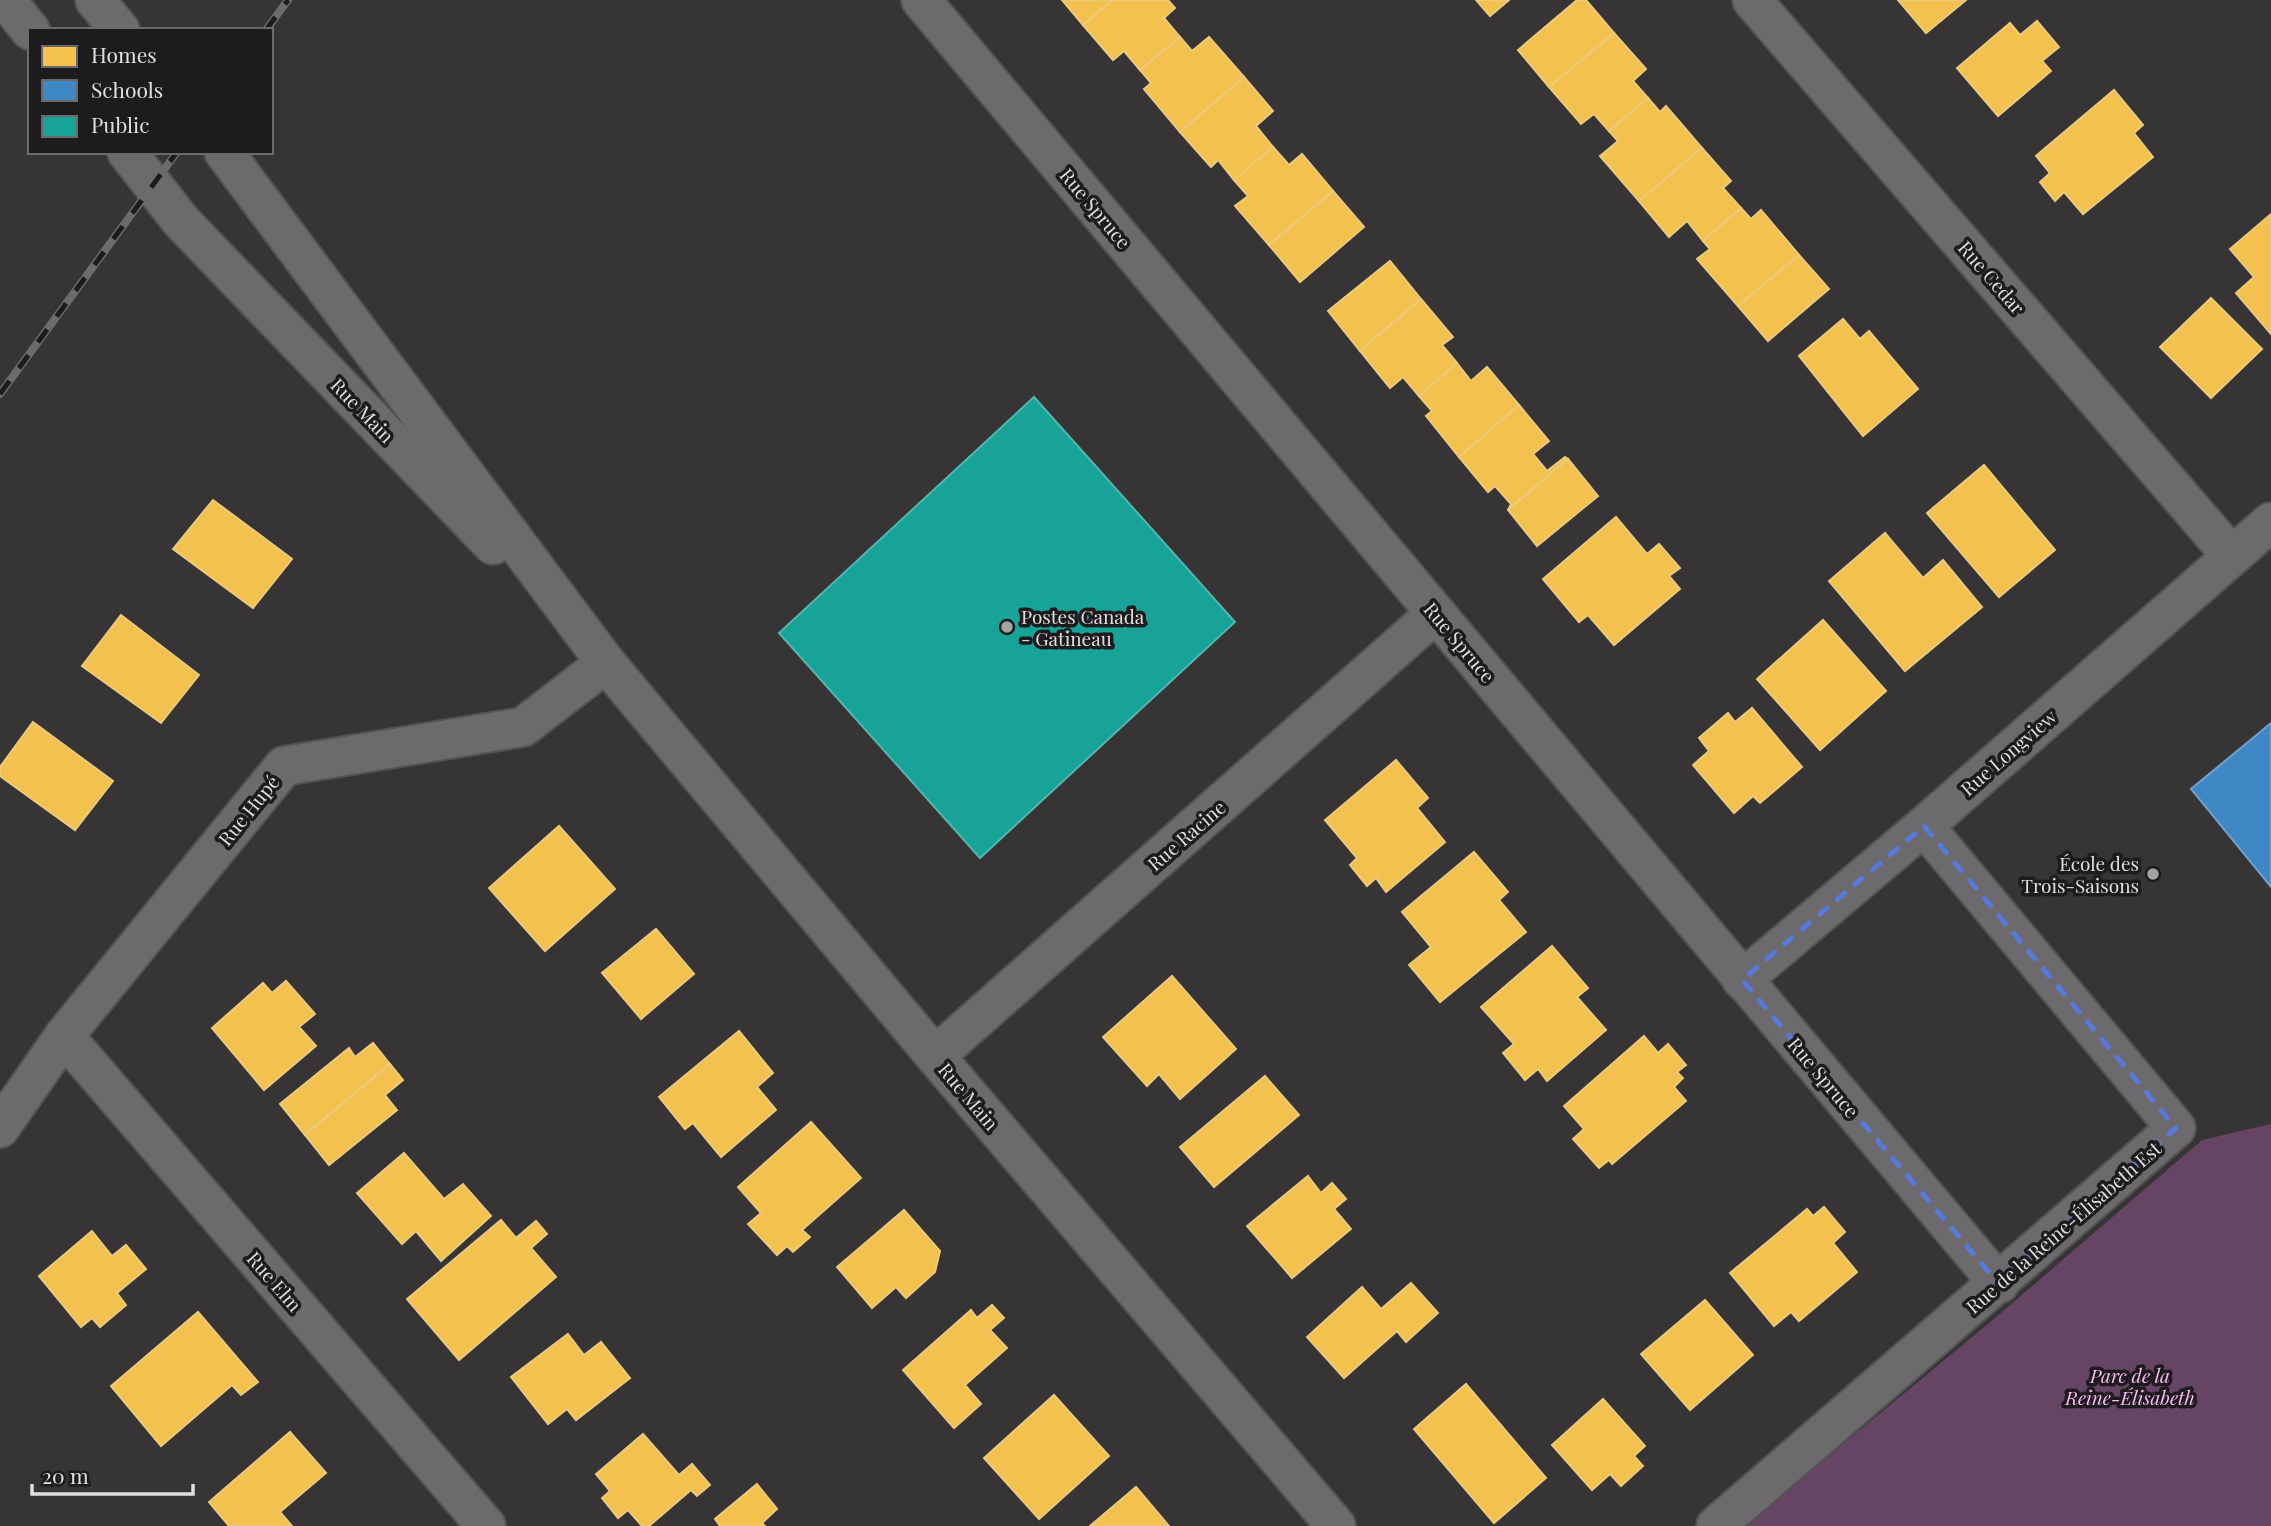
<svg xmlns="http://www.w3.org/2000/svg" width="2271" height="1526" font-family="'Playfair Display',serif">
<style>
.green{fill:#664463}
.homes{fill:#f2c14e;stroke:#edca7a;stroke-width:2}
.schools{fill:#3f88c5;stroke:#70a2cd;stroke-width:2}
.public{fill:#17a398;stroke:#54b5ae;stroke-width:2}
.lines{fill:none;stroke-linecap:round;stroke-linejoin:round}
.street-casing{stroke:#545253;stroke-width:42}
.secondary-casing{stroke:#545253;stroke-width:42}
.street{stroke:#6c6a6c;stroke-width:38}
.secondary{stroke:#6c6a6c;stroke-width:38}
.rail-casing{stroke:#6d6b6c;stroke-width:8}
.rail{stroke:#1d1b1d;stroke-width:5;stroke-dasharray:16;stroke-linecap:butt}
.marked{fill:none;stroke:#5879da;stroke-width:5;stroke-dasharray:14 9;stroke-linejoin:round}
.poi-dot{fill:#a5a2a4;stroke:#1d1b1d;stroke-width:2.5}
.labels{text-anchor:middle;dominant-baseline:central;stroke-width:7;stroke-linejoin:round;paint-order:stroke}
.street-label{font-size:19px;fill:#e1dee0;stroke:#1d1b1d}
.poi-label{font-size:19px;fill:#e1dee0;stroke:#1d1b1d;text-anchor:start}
.park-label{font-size:19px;font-style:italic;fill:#fbb8f3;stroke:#1d1b1d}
</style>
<rect width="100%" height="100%" fill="#363435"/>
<!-- green -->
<path class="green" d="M2271 1124V1526H1744L1995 1318 2202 1140Z"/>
<!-- homes -->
<g class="homes">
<path d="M1062 0H1112L1083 25Z"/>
<path d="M1112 0H1168L1175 8 1164 18 1180 37 1140 70 1124 51 1113 60 1083 25Z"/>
<path d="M1476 0H1509L1490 16Z"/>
<path d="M1577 0H1586L1614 33 1549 87 1518 50Z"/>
<path d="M1898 0H1966L1926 33Z"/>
<path d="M2037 21 2059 47 2042 61 2051 71 1998 116 1957 68 2010 23 2020 35Z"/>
<path d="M1614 33 1646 69 1633 81 1648 98 1609 131 1594 114 1581 124 1549 87Z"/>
<path d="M1180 37 1192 51 1209 37 1244 77 1180 132 1144 89 1151 83 1140 70Z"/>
<path d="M1244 77 1273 111 1256 126 1273 147 1234 180 1218 160 1211 167 1180 132Z"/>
<path d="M2114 90 2143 125 2134 133 2153 157 2083 214 2064 192 2055 201 2040 182 2050 173 2036 156Z"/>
<path d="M1648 98 1660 112 1666 106 1702 148 1639 201 1600 156 1618 141 1609 131Z"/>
<path d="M1273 147 1289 165 1302 154 1333 191 1269 245 1235 206 1248 196 1234 180Z"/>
<path d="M1702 148 1731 181 1723 188 1741 208 1703 241 1687 221 1669 237 1639 201Z"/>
<path d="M1333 191 1364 227 1300 282 1269 245Z"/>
<path d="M1741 208 1751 219 1761 210 1799 255 1738 306 1697 259 1710 249 1703 241Z"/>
<path d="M2271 214V334L2236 293 2254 277 2230 249Z"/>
<path d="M1799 255 1829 289 1768 341 1738 306Z"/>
<path d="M1390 261 1421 299 1360 351 1328 311Z"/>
<path d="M2211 298 2262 349 2211 398 2160 347Z"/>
<path d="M1421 299 1453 337 1442 345 1457 363 1419 396 1403 377 1390 388 1360 351Z"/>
<path d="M1843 319 1860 339 1869 331 1918 389 1863 436 1799 356Z"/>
<path d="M1457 363 1471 381 1487 367 1519 405 1459 457 1426 416 1432 411 1419 396Z"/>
<path d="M1519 405 1549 441 1533 454 1547 471 1565 457 1568 459 1508 510 1511 504 1495 486 1488 492 1459 457Z"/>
<path d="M1568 459 1598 496 1537 546 1508 510Z"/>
<path d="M1984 465 2055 550 1999 597 1927 513Z"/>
<path d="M213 500 292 559 253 608 173 549Z"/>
<path d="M1616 517 1647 554 1659 544 1680 568 1669 576 1680 589 1614 645 1588 615 1579 622 1543 579Z"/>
<path d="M1885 533 1923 578 1943 560 1982 607 1905 671 1829 581Z"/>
<path d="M121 615 199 675 161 723 82 666Z"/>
<path d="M1823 620 1886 691 1820 750 1757 679Z"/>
<path d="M1752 708 1802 767 1760 803 1753 796 1734 813 1693 765 1709 751 1699 738 1728 713 1735 722Z"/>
<path d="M33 722 113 781 75 830 0 776V767Z"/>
<path d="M1396 760 1428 798 1417 808 1445 842 1386 892 1376 878 1367 886 1350 865 1357 858 1325 820Z"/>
<path d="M559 826 615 889 545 951 489 888Z"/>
<path d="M1474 852 1508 892 1499 900 1526 932 1440 1002 1409 965 1431 947 1402 912Z"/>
<path d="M656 929 694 974 641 1019 602 973Z"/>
<path d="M1552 946 1588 988 1577 997 1606 1030 1547 1081 1538 1069 1525 1080 1503 1053 1514 1044 1481 1007Z"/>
<path d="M1172 976 1236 1049 1180 1099 1159 1074 1147 1086 1103 1037Z"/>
<path d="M286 981 315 1014 299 1027 316 1046 264 1090 212 1028 263 983 272 993Z"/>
<path d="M739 1031 773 1073 757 1087 776 1110 721 1157 693 1123 685 1129 659 1097Z"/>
<path d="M1644 1036 1658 1053 1668 1044 1686 1065 1677 1072 1683 1078 1674 1087 1686 1101 1612 1164 1609 1160 1599 1168 1573 1139 1584 1129 1564 1106Z"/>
<path d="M373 1043 390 1064 305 1135 280 1104 349 1048 355 1057Z"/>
<path d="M390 1064 403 1080 385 1095 397 1110 329 1165 305 1135Z"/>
<path d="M1265 1076 1299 1115 1214 1187 1180 1147Z"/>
<path d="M811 1122 861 1178 802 1230 810 1237 793 1252 787 1246 777 1255 748 1224 761 1213 738 1187Z"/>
<path d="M404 1153 444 1199 463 1184 491 1216 441 1261 416 1231 402 1244 357 1193Z"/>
<path d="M1308 1176 1321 1193 1332 1183 1346 1199 1334 1209 1351 1229 1292 1278 1247 1226Z"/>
<path d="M1824 1207 1845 1232 1833 1243 1857 1272 1799 1321 1791 1312 1774 1326 1730 1273 1807 1209 1813 1216Z"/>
<path d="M904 1210 940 1251 935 1272 906 1298 896 1287 872 1308 837 1267Z"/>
<path d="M501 1220 516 1238 536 1221 547 1234 531 1248 556 1277 459 1360 407 1299Z"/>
<path d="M92 1231 112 1256 126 1245 146 1269 117 1293 126 1305 100 1327 92 1318 81 1327 39 1276Z"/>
<path d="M1411 1283 1438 1313 1406 1342 1397 1331 1344 1378 1307 1337 1362 1287 1381 1309Z"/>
<path d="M1705 1300 1753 1355 1690 1410 1641 1354Z"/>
<path d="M992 1305 1004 1318 990 1330 1007 1348 965 1385 981 1404 954 1428 903 1370 971 1310 977 1318Z"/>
<path d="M198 1312 258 1382 241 1395 232 1385 161 1446 111 1386Z"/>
<path d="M568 1334 584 1355 601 1342 630 1378 576 1420 567 1409 548 1424 511 1377Z"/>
<path d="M1466 1384 1546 1478 1494 1523 1414 1429Z"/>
<path d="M1054 1395 1109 1456 1039 1519 984 1458Z"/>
<path d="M1603 1399 1645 1446 1634 1456 1643 1466 1621 1486 1610 1474 1592 1490 1552 1445Z"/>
<path d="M290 1432 326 1473 280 1512 292 1526H229L209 1502Z"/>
<path d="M643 1434 679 1475 692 1464 710 1485 697 1496 691 1490 649 1526H642L628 1510 618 1518 602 1498 610 1491 596 1474Z"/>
<path d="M757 1484 777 1509 762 1523 765 1526H720L715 1519Z"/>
<path d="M1136 1487 1169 1526H1090Z"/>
</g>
<!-- schools -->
<path class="schools" d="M2271 723V887L2191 789Z"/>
<!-- public -->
<path class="public" d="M1034 397 1235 622 980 858 779 633Z"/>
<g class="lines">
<!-- street casing -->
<g class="street-casing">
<g id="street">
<path d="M921 0 1999 1284"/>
<path d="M1752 0 2231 555"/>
<path d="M1742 980 1924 826 2271 522"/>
<path d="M64 1036 486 1526"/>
<path d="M935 1056 1436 613"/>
<path d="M0 1128 64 1036 284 766 523 727 606 663"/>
<path d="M1716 1526 2176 1128 1924 826"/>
</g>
</g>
<!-- secondary casing -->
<g class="secondary-casing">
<g id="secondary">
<path d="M6 0 30 30"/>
<path d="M95 0 120 30"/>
<path d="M127 152 181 221 493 545"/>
<path d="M224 152 606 663 935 1056 1336 1526"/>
</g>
</g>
<!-- street -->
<use href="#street" class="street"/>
<!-- secondary -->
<use href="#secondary" class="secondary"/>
<!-- rail casing -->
<g class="rail-casing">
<g id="rail">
<path d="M266 30 288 0"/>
<path d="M0 394 177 152"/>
</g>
</g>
<!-- rail -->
<use href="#rail" class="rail"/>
</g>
<!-- marked area -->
<path class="marked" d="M1924 826 2176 1128 1999 1284 1742 980Z"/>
<!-- markers -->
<g class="poi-dot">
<circle cx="1007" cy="627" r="7"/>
<circle cx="2153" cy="874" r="7"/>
</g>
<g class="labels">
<!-- street labels -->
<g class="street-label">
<text transform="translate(1096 208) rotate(50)">Rue Spruce</text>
<text transform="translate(1992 277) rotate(49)">Rue Cedar</text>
<text transform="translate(363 410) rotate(46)">Rue Main</text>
<text transform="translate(1460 642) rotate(50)">Rue Spruce</text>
<text transform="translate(2008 752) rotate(-41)">Rue Longview</text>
<text transform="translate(248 810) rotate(-51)">Rue Hupé</text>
<text transform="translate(1186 835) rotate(-41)">Rue Racine</text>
<text transform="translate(1824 1077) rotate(50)">Rue Spruce</text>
<text transform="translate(969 1096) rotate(50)">Rue Main</text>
<text transform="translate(2063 1227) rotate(-41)">Rue de la Reine-Élisabeth Est</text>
<text transform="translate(275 1281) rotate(49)">Rue Elm</text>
</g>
<!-- poi labels -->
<g class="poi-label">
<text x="1021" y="616">Postes Canada<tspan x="1021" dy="22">- Gatineau</tspan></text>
<text x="2139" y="863" text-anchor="end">École des<tspan x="2139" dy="22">Trois-Saisons</tspan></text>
</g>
<!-- park labels -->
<g class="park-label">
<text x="2130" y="1375">Parc de la<tspan x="2130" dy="22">Reine-Élisabeth</tspan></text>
</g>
</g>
<!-- legend -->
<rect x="28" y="28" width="245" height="126" fill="#1d1b1d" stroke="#6b696b" stroke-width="2"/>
<rect x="42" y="46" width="35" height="21" fill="#f2c14e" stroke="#6b696b" stroke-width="2"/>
<text x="91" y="63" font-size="21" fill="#e1dee0">Homes</text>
<rect x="42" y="80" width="35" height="21" fill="#3f88c5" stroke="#6b696b" stroke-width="2"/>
<text x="91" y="98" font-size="21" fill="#e1dee0">Schools</text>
<rect x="42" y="116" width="35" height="21" fill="#17a398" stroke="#6b696b" stroke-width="2"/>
<text x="91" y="133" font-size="21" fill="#e1dee0">Public</text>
<!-- scale -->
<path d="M32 1484v10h161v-10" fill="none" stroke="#e1dee0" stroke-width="3.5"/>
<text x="42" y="1484" font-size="21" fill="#e1dee0" stroke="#1d1b1d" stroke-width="5" paint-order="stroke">20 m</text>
</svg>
